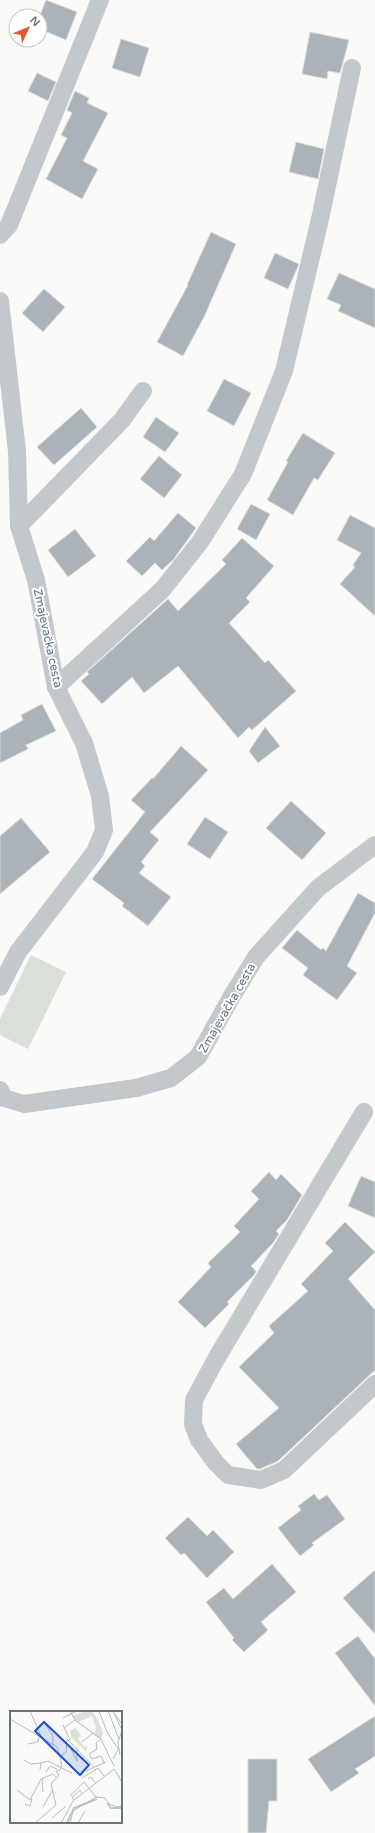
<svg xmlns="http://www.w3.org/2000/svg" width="375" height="1833" font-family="'Varela Round',sans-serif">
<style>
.green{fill:#dadfd7}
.building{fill:#aab3b9;stroke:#dcdcda}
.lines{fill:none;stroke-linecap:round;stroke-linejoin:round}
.street{stroke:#c3c8cc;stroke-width:18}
.labels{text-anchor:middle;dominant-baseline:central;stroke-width:4;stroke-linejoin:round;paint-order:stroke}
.street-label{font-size:12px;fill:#657683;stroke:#fff}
.inset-river{fill:none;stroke:#bbc7cb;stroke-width:2}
.inset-road{fill:none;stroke:#b5bdc2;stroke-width:1}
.view{fill:#1d4ed8;fill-opacity:0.15;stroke:#1d4ed8;stroke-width:2}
.inset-edge{fill:none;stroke:#657683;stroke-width:2}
</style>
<rect width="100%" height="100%" fill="#fafaf8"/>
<!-- green -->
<path class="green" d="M31 955 66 972 28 1049 0 1035V1019Z"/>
<!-- building -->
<g class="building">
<path d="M46 0 77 12 66 40 40 29V15Z"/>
<path d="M310 32 349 40 340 73 328 71 327 79 302 74Z"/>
<path d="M121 39 149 48 140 77 112 68Z"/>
<path d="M37 73 56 82 48 101 28 91Z"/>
<path d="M75 91 89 98 87 103 108 113 83 161 98 169 82 199 46 179 67 138 61 135 72 113 67 110Z"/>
<path d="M296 142 324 149 318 179 289 172Z"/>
<path d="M211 232 236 244 204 317 183 356 157 342 188 285H187Z"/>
<path d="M275 253 299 264 288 289 264 278Z"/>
<path d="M339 273 375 289V328L338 311 341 305 327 299Z"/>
<path d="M44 289 65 307 43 332 22 313Z"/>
<path d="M224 379 251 393 234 426 207 411Z"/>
<path d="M81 408 97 427 54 465 37 447Z"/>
<path d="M156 417 179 433 165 452 143 437Z"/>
<path d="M303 433 335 453 318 480 314 478 293 515 267 500 288 462 286 461Z"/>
<path d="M159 456 182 475 164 498 140 479Z"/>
<path d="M251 504 270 514 256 540 237 529Z"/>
<path d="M178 513 196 528 173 560 162 570 155 563 142 576 126 561 150 537 154 541Z"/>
<path d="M350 515 375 528V616L340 584 355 567 353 565 361 553 337 540Z"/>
<path d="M75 529 96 556 68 577 48 550Z"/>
<path d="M242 538 274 566 246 598 250 602 229 623 265 663 268 660 296 691 252 730 249 727 238 738 178 666 144 693 132 677 102 704 81 681 89 674 87 672 168 599 178 611 226 564 222 560Z"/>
<path d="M42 704 56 731 26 745 28 749 0 763V733L23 720 21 715Z"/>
<path d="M265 727 280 746 258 763 249 751Z"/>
<path d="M181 746 208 770 150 832 159 840 141 862 145 866 139 873 171 897 148 926 122 906 124 903 92 879 145 812 131 800 152 778 153 779Z"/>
<path d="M291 801 326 833 302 860 266 828Z"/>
<path d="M205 817 228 832 210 859 187 844Z"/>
<path d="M21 818 50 852 0 894V836Z"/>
<path d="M358 893 375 903V913L347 966 357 973 337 1000 303 975 308 968 282 948 297 930 321 950 323 948 326 951Z"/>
<path d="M269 1172 276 1180 281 1174 302 1195 287 1220 276 1231 279 1234 273 1243 251 1266 256 1271 254 1275 227 1302 229 1304 205 1328 178 1302 211 1267 208 1263 240 1232 234 1226 259 1199 251 1191Z"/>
<path d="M361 1176 375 1182V1218L348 1206Z"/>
<path d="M345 1222 375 1252 348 1279 375 1310V1370L278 1461 260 1469H257L236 1444 279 1408 239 1367 274 1333 269 1326 308 1291 301 1284 333 1251 325 1243Z"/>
<path d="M314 1494 319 1500 327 1495 345 1519 312 1543 314 1545 300 1556 278 1528 301 1510 298 1506Z"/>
<path d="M188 1517 207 1536 213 1530 234 1552 207 1578 184 1553 181 1555 165 1538Z"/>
<path d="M272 1564 296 1592 261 1622 268 1630 244 1652 232 1640 234 1638 206 1602 224 1588 233 1599Z"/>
<path d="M375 1570V1634L343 1598Z"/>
<path d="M358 1636 375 1659V1706L335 1653Z"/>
<path d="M375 1716V1756L355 1769 359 1773 331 1792 308 1759Z"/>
<path d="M248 1759H277V1801H269L266 1833H248Z"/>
</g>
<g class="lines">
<!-- street -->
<g class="street">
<path d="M0 235 9 225 100 0"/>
<path d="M0 301 17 451 19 526 36 580 56 687 84 743 100 796 104 830 95 852 18 952 0 987"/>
<path d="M19 526 122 420 143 391"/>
<path d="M56 687 162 590 200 542 243 474 284 371 320 219 352 68"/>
<path d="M0 1090 4 1098 24 1104 136 1088 171 1078 198 1057 232 996 256 957 318 888 375 845"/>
<path d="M364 1112 216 1359 194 1400 193 1424 199 1440 216 1463 228 1475 261 1480 284 1470 375 1384"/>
</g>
</g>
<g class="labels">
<!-- street labels -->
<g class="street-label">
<text transform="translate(48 638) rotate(78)">Zmajevačka cesta</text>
<text transform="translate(227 1008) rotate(-60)">Zmajevačka cesta</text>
</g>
</g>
<!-- overview -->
<g transform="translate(10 1711)">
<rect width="112" height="112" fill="#fafaf8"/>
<path d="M77 0H82L87 7 93 22 91 28 85 24 86 16 82 5 68 11 62 5ZM66 17 71 25 68 27 74 36 77 35V41L61 26 60 20Z" fill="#dadfd7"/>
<path class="inset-river" d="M97 92 101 97H112M57 112 64 97 87 88"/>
<path class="inset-road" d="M20 0 31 25M60 0 65 9 91 28 104 55M89 0 97 21 109 39M98 0 109 28M103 0 111 17M104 2 112 13M53 7 67 0M0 8 47 36 50 46 56 41 57 28 84 56M35 13 43 25V35M53 14 60 29M54 17 65 9M91 28 86 32 87 38 79 43 82 48 91 45 94 52M72 31 83 22M18 33 28 31 29 26M61 38 67 50V36M110 44 108 32 112 19M103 48 109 37M14 49 21 53 31 52M104 58 112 71M30 59 31 52 38 50 62 62M76 60 96 51M36 61 40 55 47 58M32 67 33 81M72 67 88 57 94 65M78 68 81 66 86 73M7 79 20 89 31 68 43 63 46 66M60 85 74 71 86 86 95 87 99 93 107 96 112 95M64 89 62 86 70 79 72 83M15 93 20 95 22 87M33 96 42 80M42 107 56 95M25 112 46 94 41 73 49 64 46 60 50 59 52 55 50 46M51 112 63 90 104 58M60 112 63 100 86 86M68 112 75 100"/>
<path class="view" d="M34 11 79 54 70 64 25 20Z"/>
<rect width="112" height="112" class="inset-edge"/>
</g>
<!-- north arrow -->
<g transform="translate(28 28) rotate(46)"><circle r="19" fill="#ffffff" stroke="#c1c8cd"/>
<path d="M0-3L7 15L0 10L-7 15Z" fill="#e4572e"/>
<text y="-6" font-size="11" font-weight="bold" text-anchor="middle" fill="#657683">N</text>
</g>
</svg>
